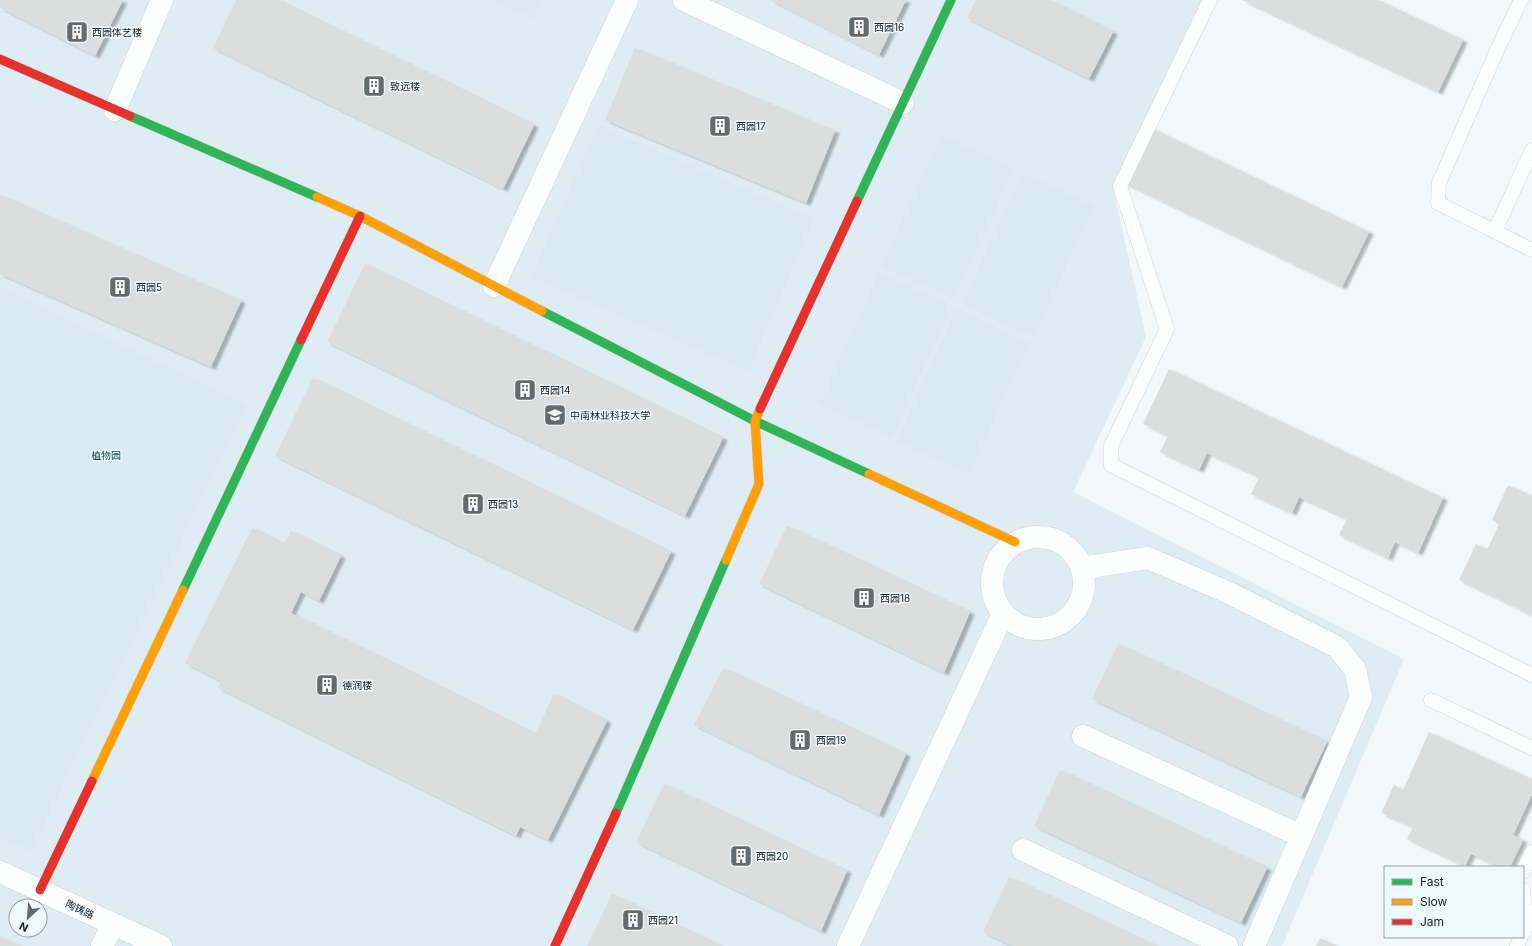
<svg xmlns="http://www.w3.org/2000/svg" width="1532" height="946" font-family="Inter,'Noto Sans SC',sans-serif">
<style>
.built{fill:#deecf3;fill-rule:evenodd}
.green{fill:#d9eaf2}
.building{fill:#dcdedd;filter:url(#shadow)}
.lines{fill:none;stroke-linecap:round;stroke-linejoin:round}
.lane-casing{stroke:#cfd4d7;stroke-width:15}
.street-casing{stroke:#cfd4d7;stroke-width:23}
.fast-casing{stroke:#cfd4d7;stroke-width:10}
.slow-casing{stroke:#cfd4d7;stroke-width:10}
.jam-casing{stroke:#cfd4d7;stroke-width:10}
.lane{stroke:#fdfefe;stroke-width:14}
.street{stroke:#fdfefe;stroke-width:22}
.fast{stroke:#30b455;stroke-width:9}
.slow{stroke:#ff9f0a;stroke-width:9}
.jam{stroke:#e5322d;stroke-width:9}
.labels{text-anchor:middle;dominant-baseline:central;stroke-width:3;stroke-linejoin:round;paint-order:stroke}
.poi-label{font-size:10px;fill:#191e20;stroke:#eef9fe;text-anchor:start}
.park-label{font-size:10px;fill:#0e3c4d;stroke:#eef9fe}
.street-label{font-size:10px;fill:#191e20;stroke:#eef9fe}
</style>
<defs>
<filter id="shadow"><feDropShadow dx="4.5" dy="2.5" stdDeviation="1" flood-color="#0004"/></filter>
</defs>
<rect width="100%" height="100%" fill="#f2f8fa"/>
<!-- built -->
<path class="built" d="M0 0H1205L1113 187 1146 337 1073 492 1404 659 1282 946H0ZM16 906H40V930H16Z"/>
<!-- green -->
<g class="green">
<path d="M491 0H542L534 19Z"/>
<path d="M598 125 814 219 748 371 531 277Z"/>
<path d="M941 135 1014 168 954 299 881 266Z"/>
<path d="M1022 173 1094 206 1034 337 962 304Z"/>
<path d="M879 273 952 306 892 437 819 404Z"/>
<path d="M0 287 247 405 31 851 0 837Z"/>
<path d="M956 309 1029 343 969 474 897 441Z"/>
</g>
<!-- building -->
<g class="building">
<path d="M0 0H123L95 56 0 8Z"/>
<path d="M236 0H278L534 125 503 189 213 48Z"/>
<path d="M770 0H906L879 55Z"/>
<path d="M976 0H1049L1113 32 1089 79 967 18Z"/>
<path d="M1242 0H1378L1463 40 1438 92Z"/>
<path d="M635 48 835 131 806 203 605 120Z"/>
<path d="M1151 128 1369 232 1342 287 1124 183Z"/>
<path d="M0 195 241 301 211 367 0 274Z"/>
<path d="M365 264 723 438 685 516 327 342Z"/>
<path d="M1169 369 1443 498 1418 553 1395 542 1388 558 1339 535 1347 519 1299 497 1292 513 1251 494 1259 477 1207 453 1199 470 1160 452 1168 436 1143 424Z"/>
<path d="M313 378 671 552 633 630 275 456Z"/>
<path d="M1508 485 1532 496V615L1459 580 1476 544 1487 550 1499 524 1492 520Z"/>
<path d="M787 526 970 612 944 673 759 584Z"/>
<path d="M252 528 284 544 291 531 341 556 319 601 301 592 291 613 535 734 554 694 607 721 548 840 520 827 516 836 218 688 221 681 185 663Z"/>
<path d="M1118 644 1327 742 1301 797 1092 699Z"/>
<path d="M723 668 906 754 879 815 694 725Z"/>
<path d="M1429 732 1532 779V794L1513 835 1523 840 1510 867H1499L1471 854 1465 866 1407 839 1413 827 1381 813 1394 785 1403 790Z"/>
<path d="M1060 770 1267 868 1241 923 1034 826Z"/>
<path d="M664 784 847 871 821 931 636 842Z"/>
<path d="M1009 877 1156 946H1012L983 932Z"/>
<path d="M612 894 721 946H587Z"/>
<path d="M0 937 21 946H0Z"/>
<path d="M1320 938 1337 946H1316Z"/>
</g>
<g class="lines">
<!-- lane casing -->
<g class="lane-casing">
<g id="lane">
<path d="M1210 0 1120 186 1167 329 1111 446V465L1532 675"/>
<path d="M1521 0 1498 48 1439 183 1438 203 1532 250"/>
<path d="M1495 231 1532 150"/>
<path d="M1431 700 1532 748"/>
<path d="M1523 872 1532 852"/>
<path d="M1523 890 1527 925 1523 933"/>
<path d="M1517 946 1521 937"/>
</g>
</g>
<!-- street casing -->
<g class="street-casing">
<g id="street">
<path d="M684 0 903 103"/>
<path d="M115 110 162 0"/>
<path d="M494 286 627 0"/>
<circle cx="1038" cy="583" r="46"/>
<path d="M1082 568 1148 558 1227 592 1337 647 1355 669 1361 697 1254 946"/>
<path d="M1083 736 1301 836"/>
<path d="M1023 850 1227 946"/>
<path d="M0 872 161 946"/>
<path d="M102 946 113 924"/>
<path d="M848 946 1003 614"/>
</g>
</g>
<!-- fast casing -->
<g class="fast-casing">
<g id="fast">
<path d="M130 116 317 197"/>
<path d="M857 201 951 0"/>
<path d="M542 311 755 421 869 474"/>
<path d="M183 590 301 340"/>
<path d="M616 813 726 560"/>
</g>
</g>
<!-- slow casing -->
<g class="slow-casing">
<g id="slow">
<path d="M317 197 360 216 542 311"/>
<path d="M869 474 1015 542"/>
<path d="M726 560 759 484 755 421 760 409"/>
<path d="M92 781 183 590"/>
</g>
</g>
<!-- jam casing -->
<g class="jam-casing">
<g id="jam">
<path d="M0 59 130 116"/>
<path d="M301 340 360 216"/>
<path d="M760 409 857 201"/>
<path d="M40 890 92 781"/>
<path d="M555 946 616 813"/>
</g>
</g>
<!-- lane -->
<use href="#lane" class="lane"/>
<!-- street -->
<use href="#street" class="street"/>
<!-- fast -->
<use href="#fast" class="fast"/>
<!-- slow -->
<use href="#slow" class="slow"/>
<!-- jam -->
<use href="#jam" class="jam"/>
</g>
<!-- icons -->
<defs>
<g id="building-square" transform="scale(1.15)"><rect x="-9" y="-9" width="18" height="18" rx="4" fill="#656a6c" stroke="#eef9fe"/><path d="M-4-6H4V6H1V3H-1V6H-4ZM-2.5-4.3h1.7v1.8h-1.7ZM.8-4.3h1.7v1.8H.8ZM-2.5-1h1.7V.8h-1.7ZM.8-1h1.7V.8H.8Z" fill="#fff"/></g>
<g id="university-square" transform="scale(1.15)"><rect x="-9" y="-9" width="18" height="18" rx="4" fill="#656a6c" stroke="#eef9fe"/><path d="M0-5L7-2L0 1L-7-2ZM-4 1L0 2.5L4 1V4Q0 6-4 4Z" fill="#fff"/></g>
</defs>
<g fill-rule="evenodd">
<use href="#building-square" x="859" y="27"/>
<use href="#building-square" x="77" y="32"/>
<use href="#building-square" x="374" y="86"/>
<use href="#building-square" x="720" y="126"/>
<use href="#building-square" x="120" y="287"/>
<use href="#building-square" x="525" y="390"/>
<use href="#university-square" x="555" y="415"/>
<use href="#building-square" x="473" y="504"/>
<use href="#building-square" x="864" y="598"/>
<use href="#building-square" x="327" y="685"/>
<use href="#building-square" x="800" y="740"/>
<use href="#building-square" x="741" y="856"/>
<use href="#building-square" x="633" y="920"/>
</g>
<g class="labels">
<!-- poi labels -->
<g class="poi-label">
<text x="874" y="27">西园16</text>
<text x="92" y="32">西园体艺楼</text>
<text x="390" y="86">致远楼</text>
<text x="736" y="126">西园17</text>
<text x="136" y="287">西园5</text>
<text x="540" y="390">西园14</text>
<text x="570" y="415">中南林业科技大学</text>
<text x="488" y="504">西园13</text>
<text x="880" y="598">西园18</text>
<text x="342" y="685">德润楼</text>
<text x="816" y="740">西园19</text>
<text x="756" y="856">西园20</text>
<text x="648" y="920">西园21</text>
</g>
<!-- park labels -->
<g class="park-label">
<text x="106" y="455">植物园</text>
</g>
<!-- street labels -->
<g class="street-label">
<text transform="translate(80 909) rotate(25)">陶铸路</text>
</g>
</g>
<!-- legend -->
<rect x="1384" y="866" width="140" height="72" fill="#eef9fe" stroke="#99a1a5"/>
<rect x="1392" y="879" width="20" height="6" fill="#30b455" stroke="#99a1a5"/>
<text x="1420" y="886" font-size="12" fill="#191e20">Fast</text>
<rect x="1392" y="899" width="20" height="6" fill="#ff9f0a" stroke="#99a1a5"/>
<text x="1420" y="906" font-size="12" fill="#191e20">Slow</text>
<rect x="1392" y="919" width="20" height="6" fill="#e5322d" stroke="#99a1a5"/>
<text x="1420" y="926" font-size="12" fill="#191e20">Jam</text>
<!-- north arrow -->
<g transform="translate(28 918) rotate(206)"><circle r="19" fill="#eef9fe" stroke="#99a1a5"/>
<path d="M0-3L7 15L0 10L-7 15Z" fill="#656a6c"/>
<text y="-6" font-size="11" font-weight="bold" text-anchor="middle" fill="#191e20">N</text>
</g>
</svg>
